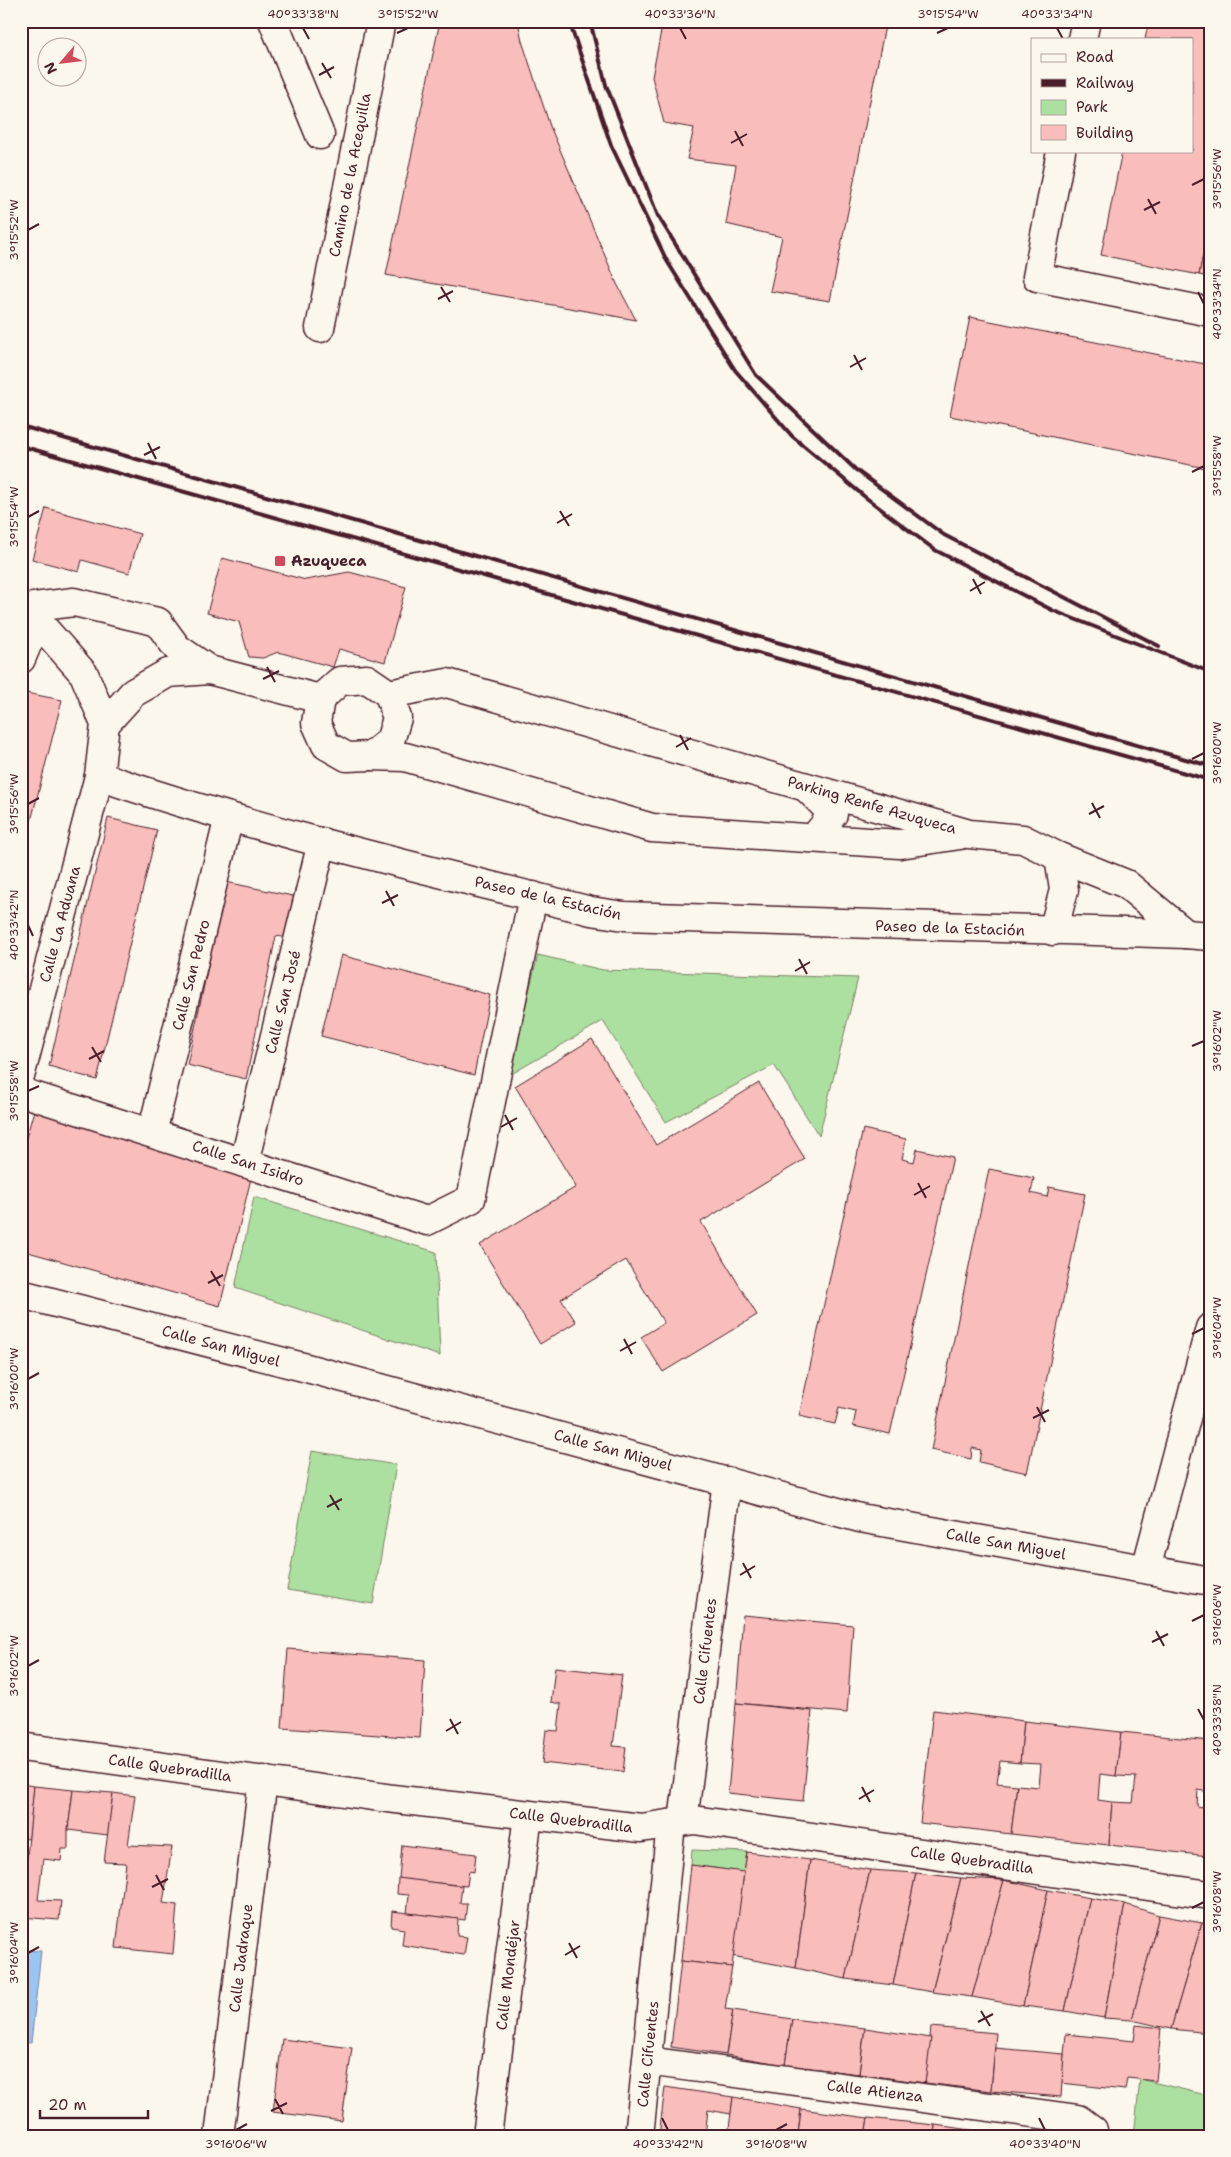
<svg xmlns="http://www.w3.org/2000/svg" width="1231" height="2157" font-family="'Shantell Sans',sans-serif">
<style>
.green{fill:#ace0a1;stroke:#7b8066}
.water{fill:#99c5f3;stroke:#7983a3}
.building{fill:#f9bdbb;stroke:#4a1f2b}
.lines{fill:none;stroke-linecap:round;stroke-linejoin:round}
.minor-casing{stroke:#4a1f2b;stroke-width:31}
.minor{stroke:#fbf7ec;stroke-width:28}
.rail{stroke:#4a1f2b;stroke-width:4}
.ticks{fill:none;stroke:#4a1f2b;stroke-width:2}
.poi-dot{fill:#d1495b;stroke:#fbf7ec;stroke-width:2}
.labels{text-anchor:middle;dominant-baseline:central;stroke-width:4.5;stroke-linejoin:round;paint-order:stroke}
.street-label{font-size:15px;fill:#4a1f2b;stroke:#fbf7ec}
.poi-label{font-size:15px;font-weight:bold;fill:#4a1f2b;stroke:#fbf7ec;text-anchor:start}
.neatline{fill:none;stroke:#4a1f2b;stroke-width:2}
.ticks-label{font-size:12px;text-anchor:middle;fill:#4a1f2b}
</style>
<rect width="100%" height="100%" fill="#fbf7ec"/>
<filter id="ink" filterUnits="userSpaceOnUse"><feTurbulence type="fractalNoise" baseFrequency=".02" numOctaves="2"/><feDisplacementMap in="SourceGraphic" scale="10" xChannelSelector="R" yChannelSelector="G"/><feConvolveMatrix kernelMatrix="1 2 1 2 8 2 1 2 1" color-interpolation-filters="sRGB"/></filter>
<g filter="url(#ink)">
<!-- green -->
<g class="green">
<path d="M538 955 603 970 858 978 819 1136 774 1065 666 1122 603 1021 508 1076Z"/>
<path d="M254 1197 436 1252 440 1356 235 1288Z"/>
<path d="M312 1451 396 1465 373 1604 287 1590Z"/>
<path d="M692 1850 747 1852 744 1872 691 1865Z"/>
<path d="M1140 2079 1210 2096V2136H1134Z"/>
</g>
<!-- water -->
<path class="water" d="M21 1950 41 1951 31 2043 21 2042Z"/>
<!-- building -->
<g class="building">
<path d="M440 21H518L522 41 550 126 617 284 636 320 386 275Z"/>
<path d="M663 21H886L830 301 770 291 782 237 726 224 736 165 687 159 694 128 664 123 652 77Z"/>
<path d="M1149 21H1210V220L1199 275 1101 255 1122 151H1192V39H1145Z"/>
<path d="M1210 220V277L1199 275Z"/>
<path d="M970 317 1210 365V469L950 416Z"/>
<path d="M46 508 140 534 129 573 82 560 79 572 32 559Z"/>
<path d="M222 558 306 580 349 572 406 587 385 662 339 649 333 667 278 652 263 658 249 657 239 622 207 613Z"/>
<path d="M21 692 62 700 21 860Z"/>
<path d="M108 818 157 830 97 1080 49 1066Z"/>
<path d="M226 882 302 898 294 939 276 936 246 1079 187 1065Z"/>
<path d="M341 955 490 995 474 1075 321 1036Z"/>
<path d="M592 1039 656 1145 759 1083 805 1159 701 1222 757 1315 663 1372 641 1337 664 1323 626 1260 561 1299 576 1322 540 1344 480 1245 576 1187 515 1086Z"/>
<path d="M35 1107 254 1166 220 1306 21 1250V1155Z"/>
<path d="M863 1129 906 1139 902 1159 914 1162 917 1149 953 1157 890 1434 853 1426 856 1412 839 1408 835 1424 799 1416Z"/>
<path d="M989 1169 1034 1178 1031 1193 1047 1197 1049 1187 1085 1194 1027 1473 979 1462 981 1450 972 1448 971 1459 931 1450Z"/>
<path d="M743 1615 853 1625 847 1713 736 1703Z"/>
<path d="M288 1649 425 1660 420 1738 282 1728Z"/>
<path d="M555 1667 622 1675 613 1746 626 1747 623 1772 542 1763 546 1730 558 1731 561 1704 551 1702Z"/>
<path d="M736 1703 812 1711 803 1801 728 1793Z"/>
<path d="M933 1710 1024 1721 1020 1763 1000 1761 997 1783 1017 1785 1011 1834 920 1823Z"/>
<path d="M1024 1721 1121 1732 1116 1776 1100 1774 1098 1800 1112 1802 1109 1845 1011 1834 1017 1785 1039 1787 1041 1764 1020 1763Z"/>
<path d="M1121 1732 1210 1741V1792L1198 1790 1197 1806 1210 1808 1209 1856 1109 1845 1112 1802 1133 1803 1136 1777 1116 1776Z"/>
<path d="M21 1784 34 1786 29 1839 21 1838Z"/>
<path d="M34 1786 73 1790 68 1830V1849H62L61 1861 43 1859 38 1900 61 1901 59 1920 21 1917Z"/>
<path d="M73 1790 113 1793 108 1835 68 1830Z"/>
<path d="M113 1793 135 1796 128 1845 172 1847 163 1903 177 1905 173 1954 116 1948 126 1863 104 1862Z"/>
<path d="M402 1845 476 1854 474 1872 469 1871 467 1886 399 1879Z"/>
<path d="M747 1852 810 1860 796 1968 732 1956Z"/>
<path d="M810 1860 870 1870 846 1979 796 1968Z"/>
<path d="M691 1865 744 1872 732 1967 681 1961Z"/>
<path d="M870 1870 916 1873 893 1985 846 1979Z"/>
<path d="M916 1873 961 1878 932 1992 893 1985Z"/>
<path d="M398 1878 462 1886 460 1903H467L465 1920 407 1913 409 1895 397 1894Z"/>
<path d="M961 1878 1004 1880 972 1997 932 1992Z"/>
<path d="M1004 1880 1048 1890 1023 2006 972 1997Z"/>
<path d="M1048 1890 1090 1898 1065 2011 1023 2006Z"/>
<path d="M1090 1898 1125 1904 1104 2018 1065 2011Z"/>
<path d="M1125 1904 1159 1915 1132 2020 1104 2018Z"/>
<path d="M392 1911 458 1919 457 1936 467 1937 464 1955 402 1945 404 1929 391 1927Z"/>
<path d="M1159 1915 1202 1923 1171 2029 1132 2020Z"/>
<path d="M1202 1923 1210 1924V2033L1171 2029Z"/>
<path d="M681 1961 732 1967 725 2009 733 2010 726 2055 671 2047Z"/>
<path d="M733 2010 792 2019 785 2065 726 2055Z"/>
<path d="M792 2019 865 2028 859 2074 785 2065Z"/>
<path d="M1136 2025 1161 2028 1156 2081 1127 2078 1125 2090 1061 2083 1066 2034 1134 2041Z"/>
<path d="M931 2027 996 2033 991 2091 925 2083Z"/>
<path d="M865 2028 931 2038 925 2083 859 2074Z"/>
<path d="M282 2039 352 2048 342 2121 273 2112Z"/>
<path d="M995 2048 1064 2054 1061 2097 991 2091Z"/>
<path d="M665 2087 733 2097 731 2114 708 2110 705 2136H659Z"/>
<path d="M733 2097 801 2109 798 2136H728Z"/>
<path d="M801 2109 868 2118 865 2136H798Z"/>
<path d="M868 2118 935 2125 934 2136H865Z"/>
<path d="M935 2125 1001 2134V2136H934Z"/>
</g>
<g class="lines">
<!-- minor casing -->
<g class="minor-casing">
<g id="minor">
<path d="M273 21 320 135"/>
<path d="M1082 39 1086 21"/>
<path d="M1061 151 1037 277 1210 312"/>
<path d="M320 328 381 21"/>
<path d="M21 606 26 608 84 674 105 724 99 776 21 1073"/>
<path d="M26 608 74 602 158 622 177 648 209 670"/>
<path d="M21 659 37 621"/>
<path d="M367 679 389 694 397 718 390 741 371 756 347 757 326 745 316 723 320 699 340 681Z"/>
<path d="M389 694 447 683 969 834 1023 839 1059 857 1126 884 1186 934"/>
<path d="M105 724 133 693 168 673 209 670 320 699"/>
<path d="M371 756 405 757 652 828 900 844 960 835"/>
<path d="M99 776C260 831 426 869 591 911L624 916 1186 934 1210 936"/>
<path d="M806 787 833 814 814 838"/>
<path d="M1053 931 1064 890 1059 857"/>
<path d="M21 1092 427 1221 471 1199 533 896"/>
<path d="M152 1133 229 817"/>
<path d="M244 1163 322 842"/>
<path d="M21 1294 303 1367 860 1518 1210 1581"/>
<path d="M1146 1569 1210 1328"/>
<path d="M21 1747 394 1799 641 1828 694 1820 1210 1895"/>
<path d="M683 1821 727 1481"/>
<path d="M647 2061 1078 2119 1093 2130 1094 2136"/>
<path d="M219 2136 263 1780"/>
<path d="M487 2136 528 1815"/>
<path d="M639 2136 671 1824"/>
</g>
</g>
<!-- minor -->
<use href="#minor" class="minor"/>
<!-- rail -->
<g class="rail">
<path d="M569 21 611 145 667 261 735 370 792 436 865 497 935 550 1054 611 1210 672"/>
<path d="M590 21 606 85 658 216 756 375 856 470 944 535 1159 646"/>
<path d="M21 426 1210 766"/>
<path d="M21 446 1210 780"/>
</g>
</g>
</g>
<!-- ticks -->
<path class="ticks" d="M303 28 309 39M680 28 686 39M1057 28 1063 39M397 33 408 28M937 33 948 28M322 63 331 78M319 75 334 67M735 131 743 146M731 143 747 134M1192 185 1204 179M1148 199 1156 214M1144 210 1160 202M28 230 39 224M441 287 450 302M1198 292 1204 304M438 299 453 291M854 355 862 370M850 367 866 358M148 443 156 459M144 455 160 447M1192 472 1204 466M560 511 569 526M28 517 39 511M557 523 572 514M973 579 981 594M970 591 985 582M267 667 275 682M263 679 279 671M680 735 688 750M676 747 691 738M1192 759 1204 753M1092 803 1100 818M28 804 39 798M1089 814 1104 806M386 891 394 906M382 903 398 895M28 925 33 936M799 959 807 974M795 971 810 962M1192 1046 1204 1041M92 1047 101 1062M89 1059 104 1051M28 1091 39 1086M505 1115 513 1130M501 1127 517 1118M918 1183 926 1198M914 1195 930 1186M211 1271 220 1286M208 1283 223 1275M1192 1334 1204 1328M624 1339 632 1354M620 1351 636 1342M28 1379 39 1373M1037 1407 1045 1422M1033 1418 1049 1410M330 1495 339 1510M327 1507 342 1499M743 1563 751 1578M740 1575 755 1566M1192 1621 1204 1615M1156 1631 1164 1646M1152 1642 1168 1634M28 1666 39 1660M1198 1709 1204 1720M450 1719 458 1734M446 1731 461 1722M862 1787 870 1802M859 1799 874 1790M156 1875 164 1890M152 1887 168 1879M1192 1908 1204 1902M569 1943 577 1958M28 1953 39 1947M565 1955 580 1946M981 2011 990 2026M978 2022 993 2014M275 2099 283 2114M271 2111 287 2103M662 2118 668 2130M1039 2118 1045 2130M236 2130 247 2124M776 2130 787 2124"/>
<!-- markers -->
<rect class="poi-dot" x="274" y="555" width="12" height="12" rx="2.5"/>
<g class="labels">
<!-- street labels -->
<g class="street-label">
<text transform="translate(350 175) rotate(-79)">Camino de la Acequilla</text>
<text transform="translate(872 805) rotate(16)">Parking Renfe Azuqueca</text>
<text transform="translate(548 898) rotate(13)">Paseo de la Estación</text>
<text transform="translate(60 924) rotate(-75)">Calle La Aduana</text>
<text transform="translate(950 928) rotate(2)">Paseo de la Estación</text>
<text transform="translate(191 975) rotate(-76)">Calle San Pedro</text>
<text transform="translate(283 1002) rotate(-76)">Calle San José</text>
<text transform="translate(248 1163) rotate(18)">Calle San Isidro</text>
<text transform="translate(221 1346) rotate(15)">Calle San Miguel</text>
<text transform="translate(613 1450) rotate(15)">Calle San Miguel</text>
<text transform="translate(1006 1544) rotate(10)">Calle San Miguel</text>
<text transform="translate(705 1651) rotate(-83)">Calle Cifuentes</text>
<text transform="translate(170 1768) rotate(8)">Calle Quebradilla</text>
<text transform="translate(571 1820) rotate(7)">Calle Quebradilla</text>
<text transform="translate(972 1860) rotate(8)">Calle Quebradilla</text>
<text transform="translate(241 1958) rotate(-83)">Calle Jadraque</text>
<text transform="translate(508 1975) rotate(-83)">Calle Mondéjar</text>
<text transform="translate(648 2054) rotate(-84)">Calle Cifuentes</text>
<text transform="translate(875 2091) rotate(7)">Calle Atienza</text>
</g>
<!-- poi labels -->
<g class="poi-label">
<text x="291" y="561">Azuqueca</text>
</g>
</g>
<!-- margin -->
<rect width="1231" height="2157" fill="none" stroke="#fbf7ec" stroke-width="55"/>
<!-- legend -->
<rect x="1031" y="38" width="162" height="115" fill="#fbf7ec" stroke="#b4a19f"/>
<rect x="1041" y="54" width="25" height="8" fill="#fbf7ec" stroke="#b4a19f"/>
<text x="1076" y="62" font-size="15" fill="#4a1f2b">Road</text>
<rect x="1041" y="79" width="25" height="8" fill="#4a1f2b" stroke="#b4a19f"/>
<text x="1076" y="88" font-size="15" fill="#4a1f2b">Railway</text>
<rect x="1041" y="100" width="25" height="15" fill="#ace0a1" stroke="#b4a19f"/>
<text x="1076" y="112" font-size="15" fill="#4a1f2b">Park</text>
<rect x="1041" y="125" width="25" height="15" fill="#f9bdbb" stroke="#b4a19f"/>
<text x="1076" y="138" font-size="15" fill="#4a1f2b">Building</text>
<!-- north arrow -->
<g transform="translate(62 62) rotate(242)"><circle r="24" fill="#fbf7ec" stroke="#b4a19f"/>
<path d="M0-4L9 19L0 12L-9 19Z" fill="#d1495b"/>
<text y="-8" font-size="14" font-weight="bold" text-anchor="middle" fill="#4a1f2b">N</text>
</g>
<!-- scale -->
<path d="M40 2110v8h108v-8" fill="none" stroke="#4a1f2b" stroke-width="2.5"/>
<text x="48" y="2110" font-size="15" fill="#4a1f2b" stroke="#fbf7ec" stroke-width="4" paint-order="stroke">20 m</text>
<rect x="28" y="28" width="1176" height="2102" class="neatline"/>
<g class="ticks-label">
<text x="303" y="18">40°33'38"N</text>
<text x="408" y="18">3°15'52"W</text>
<text x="680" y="18">40°33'36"N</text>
<text x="948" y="18">3°15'54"W</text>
<text x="1057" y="18">40°33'34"N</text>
<text transform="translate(1217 179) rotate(-90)" y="4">3°15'56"W</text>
<text transform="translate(14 230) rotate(-90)" y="4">3°15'52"W</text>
<text transform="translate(1217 304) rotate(-90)" y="4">40°33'34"N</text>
<text transform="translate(1217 466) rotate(-90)" y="4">3°15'58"W</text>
<text transform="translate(14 517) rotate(-90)" y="4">3°15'54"W</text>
<text transform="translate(1217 753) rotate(-90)" y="4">3°16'00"W</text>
<text transform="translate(14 804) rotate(-90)" y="4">3°15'56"W</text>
<text transform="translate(14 925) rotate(-90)" y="4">40°33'42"N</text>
<text transform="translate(1217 1041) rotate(-90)" y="4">3°16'02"W</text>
<text transform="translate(14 1091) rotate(-90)" y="4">3°15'58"W</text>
<text transform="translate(1217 1328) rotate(-90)" y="4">3°16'04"W</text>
<text transform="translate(14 1379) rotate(-90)" y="4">3°16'00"W</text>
<text transform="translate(1217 1615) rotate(-90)" y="4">3°16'06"W</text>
<text transform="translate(14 1666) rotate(-90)" y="4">3°16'02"W</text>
<text transform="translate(1217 1720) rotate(-90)" y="4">40°33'38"N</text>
<text transform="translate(1217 1902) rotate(-90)" y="4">3°16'08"W</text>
<text transform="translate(14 1953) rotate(-90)" y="4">3°16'04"W</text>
<text x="236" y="2148">3°16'06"W</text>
<text x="668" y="2148">40°33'42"N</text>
<text x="776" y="2148">3°16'08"W</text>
<text x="1045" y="2148">40°33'40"N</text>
</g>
</svg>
